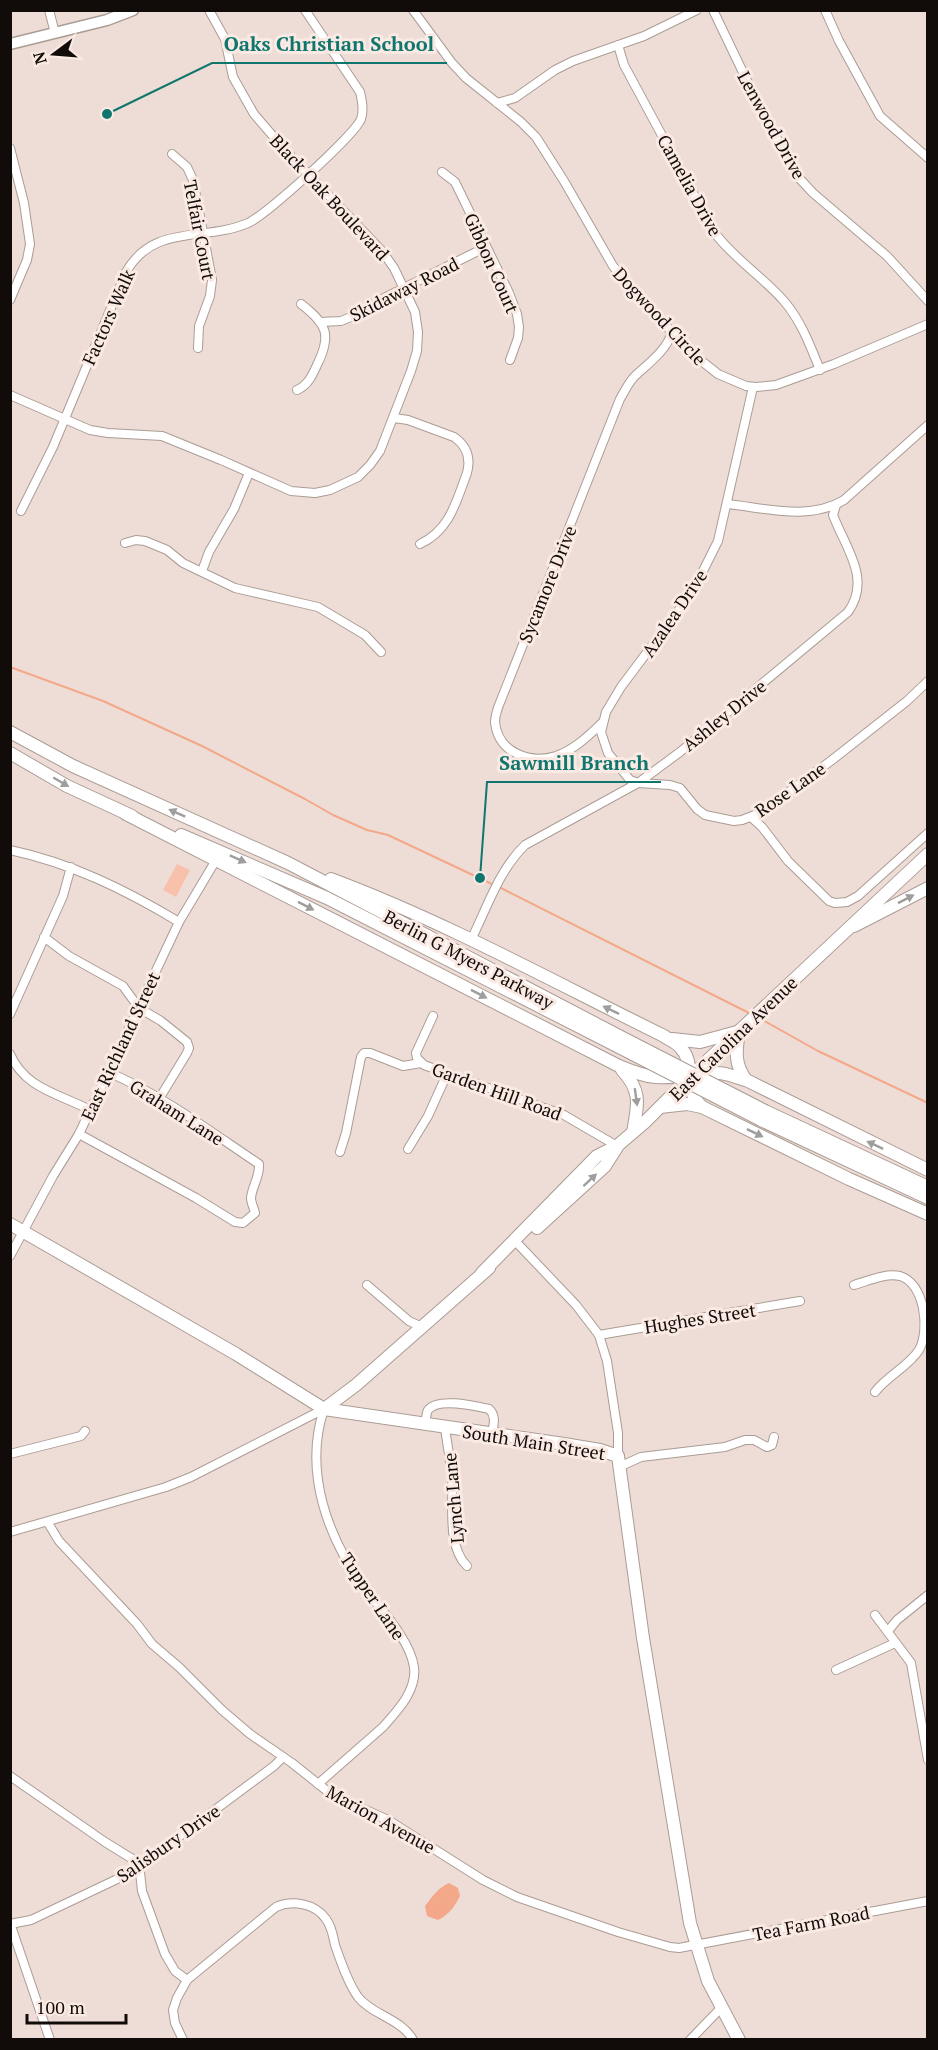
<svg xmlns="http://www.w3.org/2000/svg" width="938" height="2050" font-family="'PT Serif',serif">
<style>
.green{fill:#f8c1ab}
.water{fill:#f3a889}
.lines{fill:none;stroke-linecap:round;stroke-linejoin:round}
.stream{stroke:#f3a889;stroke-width:2}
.minor-casing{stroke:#ab9c95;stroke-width:10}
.tertiary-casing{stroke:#ab9c95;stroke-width:13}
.secondary-casing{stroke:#ab9c95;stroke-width:14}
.primary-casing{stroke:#ab9c95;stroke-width:14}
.minor{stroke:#fff;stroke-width:8}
.tertiary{stroke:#fff;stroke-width:10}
.secondary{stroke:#fff;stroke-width:12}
.primary{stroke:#fff;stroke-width:12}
.primary-bridge-casing{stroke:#ab9c95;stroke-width:14;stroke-linecap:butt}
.primary-bridge{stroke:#fff;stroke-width:12}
.oneway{fill:#a09e9d}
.labels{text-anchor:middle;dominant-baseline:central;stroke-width:6;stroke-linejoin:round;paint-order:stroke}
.street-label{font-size:18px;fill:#110c09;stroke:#fbeae3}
.leader{fill:none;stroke:#0f766e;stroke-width:2}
.callout-dot{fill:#0f766e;stroke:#fbeae3;stroke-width:2}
.callout-label{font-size:20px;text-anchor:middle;font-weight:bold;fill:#0f766e;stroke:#fbeae3;stroke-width:6;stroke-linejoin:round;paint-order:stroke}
</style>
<rect width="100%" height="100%" fill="#eeddd6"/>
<!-- green -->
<path class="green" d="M177 864 190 870 176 897 163 890Z"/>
<!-- water -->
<path class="water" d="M449 1883 458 1888 460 1896C455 1906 449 1915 438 1920L427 1916 425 1906C432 1897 438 1888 449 1883Z"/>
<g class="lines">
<!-- stream -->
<g class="stream">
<path d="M10 667 103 701 202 746 305 799 333 815 367 830 388 835 494 885"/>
<path d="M499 887 751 1014"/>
<path d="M759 1018 818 1051 928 1103"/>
</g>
<!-- minor casing -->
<g class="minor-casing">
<g id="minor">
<path d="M49 10 55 33"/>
<path d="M413 10 452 63 466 78 521 122 536 137 564 181 613 266 634 293 694 355 718 374 746 386 756 387 776 385 834 364 928 324"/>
<path d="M713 10 763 114 799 178 813 193 887 256 928 301"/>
<path d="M825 10 839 41 880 116 928 158"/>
<path d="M618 45 624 65 714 232C734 259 762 276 784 301 801 321 810 345 820 370"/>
<path d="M497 103 515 98 555 70 573 61 644 36 697 10"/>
<path d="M10 148 24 203 30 244 27 260 10 300"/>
<path d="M172 154 187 167 193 180 212 280 210 296 199 326 198 348"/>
<path d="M442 172 455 182 509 293 517 314 519 327 518 338 510 360"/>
<path d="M320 322 341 321 358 314 380 300 486 247"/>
<path d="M753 387 718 541 693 591 621 687 606 712 601 732 608 753 630 780 638 783 670 785 680 788 697 809 705 815 734 821 742 820 760 813 832 760 907 701 928 681"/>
<path d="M297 390C308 385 312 376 317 365 332 335 327 324 301 304"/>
<path d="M10 395 90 430 108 433 162 436 221 460 291 491 315 493 330 490 358 477 370 465 380 451 411 371 417 351 418 332 415 312 394 268 382 251 285 150 254 114 233 77 225 39 209 10"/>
<path d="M394 418 408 420 454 437C467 446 471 458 467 473 456 502 450 530 420 544"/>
<path d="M727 504C766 508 809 521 844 500L928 425"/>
<path d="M21 511 53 447 126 272C154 223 204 242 248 223 265 216 355 135 361 119 364 111 362 100 360 92L305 10"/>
<path d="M125 543 136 540 145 541 167 550 183 563 235 588 318 607 365 635 381 652"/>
<path d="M202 571 209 552 234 509 249 473"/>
<path d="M602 723C588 736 574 750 556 756 530 764 498 753 495 722 495 715 498 707 501 700L620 399C625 391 629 381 636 375 649 363 667 350 672 332"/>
<path d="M751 817 762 827 788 861 829 901 835 903 847 902 858 896 928 833"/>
<path d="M10 850C71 863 126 890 179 922"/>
<path d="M44 937 69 956 123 986 139 1008 161 1021 187 1042 189 1048 187 1053 159 1099"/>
<path d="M471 940C487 908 499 870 525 845L638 783 680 752 848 612C872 579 845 547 833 515L836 505"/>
<path d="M10 1014 63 896 71 867"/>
<path d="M433 1016 416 1053 417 1058 424 1065 564 1115 617 1146"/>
<path d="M10 1054C25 1089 60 1094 90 1110"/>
<path d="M79 1134 196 1198 235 1222 243 1223 255 1213C254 1208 251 1203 251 1198 252 1186 260 1177 259 1164 211 1132 162 1095 108 1072"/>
<path d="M408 1149 428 1116 447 1074"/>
<path d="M340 1152 346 1133 361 1057 364 1053H370L403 1066 421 1063"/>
<path d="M518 1244 576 1305 599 1335 607 1361 618 1433V1456"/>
<path d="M10 1256 53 1176 79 1134 179 922 216 860"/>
<path d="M367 1285 409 1321 422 1327"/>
<path d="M854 1285C868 1281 885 1273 900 1276 925 1283 930 1331 919 1350 908 1367 887 1376 875 1392"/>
<path d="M599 1335 800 1301"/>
<path d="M425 1424C426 1420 426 1414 428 1410 438 1397 475 1406 489 1409 497 1416 493 1426 492 1435"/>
<path d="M445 1428C447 1443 450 1459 452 1475 454 1501 446 1546 467 1566"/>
<path d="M10 1454 81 1436 85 1431"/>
<path d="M619 1467 641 1457 725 1447 745 1440H754L767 1447 772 1445 774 1437"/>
<path d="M48 1523 59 1541 137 1624 152 1644 179 1667 222 1710 250 1734 292 1763 331 1794 388 1820 483 1880 517 1897 618 1932 670 1947 679 1948 928 1901"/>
<path d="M10 1532 166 1487 191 1477 324 1409"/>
<path d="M875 1615 911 1663 928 1760"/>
<path d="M888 1631 897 1620 928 1595"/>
<path d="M836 1670 895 1643"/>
<path d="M10 1776 105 1842 139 1863 142 1891 165 1954 175 1971 187 1980"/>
<path d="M318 1784 383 1727C397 1711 417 1691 414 1667 410 1640 382 1611 366 1590 328 1539 303 1472 324 1409"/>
<path d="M10 1923 50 2040"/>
<path d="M10 1924 31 1920 130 1873 274 1766 283 1757"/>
<path d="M183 2040 175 2023 173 2010 177 1998 187 1980 276 1907C292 1900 315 1903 326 1919 332 1927 333 1936 335 1945 341 1962 348 1983 358 1997 372 2015 402 2019 413 2040"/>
<path d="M690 2040 721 2008"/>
</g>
</g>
<!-- tertiary casing -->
<g class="tertiary-casing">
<path id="tertiary" d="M10 44 107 20 133 10"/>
</g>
<!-- secondary casing -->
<g class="secondary-casing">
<path id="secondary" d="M854 926 928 888"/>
</g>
<!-- primary casing -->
<g class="primary-casing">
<g id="primary">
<path d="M10 732 73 766 288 863 619 1036"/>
<path d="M10 753 67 786 132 816"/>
<path d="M126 814 619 1066C631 1071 643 1076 656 1077 678 1079 698 1072 718 1073 727 1073 737 1078 746 1080"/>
<path d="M181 835 327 898 615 1045"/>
<path d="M331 879C446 922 554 982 664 1036 669 1040 676 1042 680 1047 698 1065 680 1086 702 1107"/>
<path d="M739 1031C736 1051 734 1064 746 1080L928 1170"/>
<path d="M672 1039 700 1042 737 1032"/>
<path d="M622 1070C642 1091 638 1105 633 1132"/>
<path d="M660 1107 687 1104 702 1107 849 1179 928 1214"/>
<path d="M765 1111 928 1187"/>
<path d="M761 1120 928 1198"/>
<path d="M10 1224 236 1354 324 1409 564 1444 600 1450 618 1456 643 1638 690 1923 708 1981 739 2040"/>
<path d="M537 1228 605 1166 617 1147"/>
<path d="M482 1273 597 1156 617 1146 644 1123 690 1077 928 854"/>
<path d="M324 1409 356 1385 489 1268"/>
</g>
</g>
<!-- minor -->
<use href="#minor" class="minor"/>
<!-- tertiary -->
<use href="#tertiary" class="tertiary"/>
<!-- secondary -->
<use href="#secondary" class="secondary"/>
<!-- primary -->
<use href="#primary" class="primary"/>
<!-- primary-bridge casing -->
<g class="primary-bridge-casing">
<g id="primary-bridge">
<path d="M619 1036 765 1111"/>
<path d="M615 1045 761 1120"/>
</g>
</g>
<!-- primary-bridge -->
<use href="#primary-bridge" class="primary-bridge"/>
</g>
<!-- one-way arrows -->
<defs><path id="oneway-solid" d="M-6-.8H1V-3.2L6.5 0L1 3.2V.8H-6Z" transform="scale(1.5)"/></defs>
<g class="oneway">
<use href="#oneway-solid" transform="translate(61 782) rotate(30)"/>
<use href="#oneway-solid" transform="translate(177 813) rotate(-156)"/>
<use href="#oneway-solid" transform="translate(238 859) rotate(24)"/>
<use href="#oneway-solid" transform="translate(906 899) rotate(-27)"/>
<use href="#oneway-solid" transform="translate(306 906) rotate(27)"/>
<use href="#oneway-solid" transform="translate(479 994) rotate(27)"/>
<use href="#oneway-solid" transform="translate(611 1010) rotate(-154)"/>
<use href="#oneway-solid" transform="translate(636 1097) rotate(82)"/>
<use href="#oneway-solid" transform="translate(755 1133) rotate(26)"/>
<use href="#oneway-solid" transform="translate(875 1145) rotate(-155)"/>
<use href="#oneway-solid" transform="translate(590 1180) rotate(-43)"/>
</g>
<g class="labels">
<!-- street labels -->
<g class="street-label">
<text transform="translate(772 125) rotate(61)">Lenwood Drive</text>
<text transform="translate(690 185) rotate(61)">Camelia Drive</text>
<text transform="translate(330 197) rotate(47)">Black Oak Boulevard</text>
<text transform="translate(200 230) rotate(79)">Telfair Court</text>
<text transform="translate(492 263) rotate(66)">Gibbon Court</text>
<text transform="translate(404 289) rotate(-27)">Skidaway Road</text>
<text transform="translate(660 316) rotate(47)">Dogwood Circle</text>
<text transform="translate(108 317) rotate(-66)">Factors Walk</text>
<text transform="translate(547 584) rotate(-68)">Sycamore Drive</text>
<text transform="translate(674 613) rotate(-56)">Azalea Drive</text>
<text transform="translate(724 715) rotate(-39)">Ashley Drive</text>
<text transform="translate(790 789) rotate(-35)">Rose Lane</text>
<text transform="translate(469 959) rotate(28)">Berlin G Myers Parkway</text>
<text transform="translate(733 1038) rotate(-44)">East Carolina Avenue</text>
<text transform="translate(120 1046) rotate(-65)">East Richland Street</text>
<text transform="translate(497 1091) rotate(20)">Garden Hill Road</text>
<text transform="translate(177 1112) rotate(32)">Graham Lane</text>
<text transform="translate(700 1318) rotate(-9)">Hughes Street</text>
<text transform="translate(534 1442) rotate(9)">South Main Street</text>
<text transform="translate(453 1498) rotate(-95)">Lynch Lane</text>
<text transform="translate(373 1596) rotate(56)">Tupper Lane</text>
<text transform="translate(381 1819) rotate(29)">Marion Avenue</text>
<text transform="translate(168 1843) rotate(-35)">Salisbury Drive</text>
<text transform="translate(811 1923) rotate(-11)">Tea Farm Road</text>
</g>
</g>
<!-- callouts -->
<path class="leader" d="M107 114L212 63H447M480 878L487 782H661"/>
<g class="callout-dot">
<circle cx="107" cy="114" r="6"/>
<circle cx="480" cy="878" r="6"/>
</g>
<g class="callout-label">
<text x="329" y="51">Oaks Christian School</text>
<text x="574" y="770">Sawmill Branch</text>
</g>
<!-- border -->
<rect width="938" height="2050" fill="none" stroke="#110c09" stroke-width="24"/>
<!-- north arrow -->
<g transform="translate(54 54) rotate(254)" stroke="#fbeae3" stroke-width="4.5" paint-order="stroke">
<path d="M0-4.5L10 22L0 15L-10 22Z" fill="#110c09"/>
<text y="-9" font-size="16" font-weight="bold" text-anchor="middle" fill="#110c09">N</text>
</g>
<!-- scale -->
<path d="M27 2014v9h99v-9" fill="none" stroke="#110c09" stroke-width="3"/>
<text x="36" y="2014" font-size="18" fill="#110c09" stroke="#fbeae3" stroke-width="4.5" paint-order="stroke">100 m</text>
</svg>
